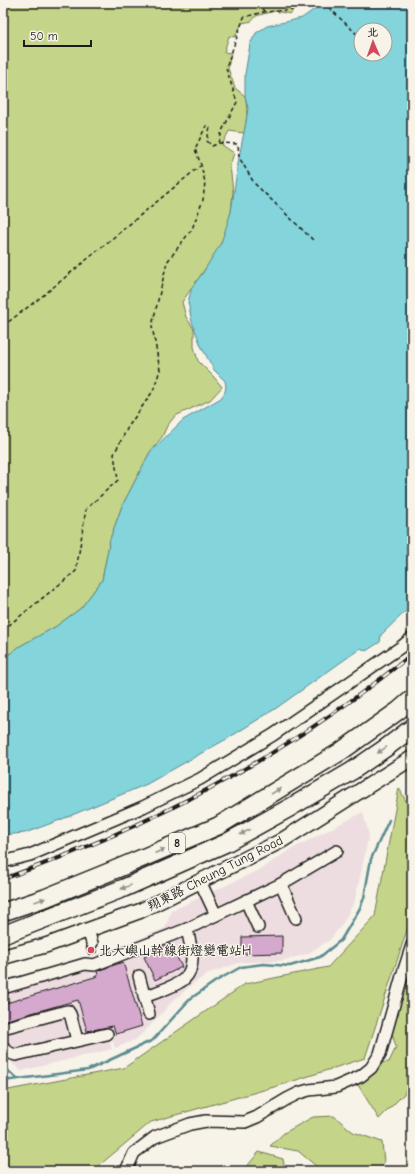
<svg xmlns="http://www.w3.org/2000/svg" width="415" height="1174" font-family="'Comic Neue','LXGW WenKai TC',sans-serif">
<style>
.built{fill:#eddde0}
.green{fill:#c4d589;stroke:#707852}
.water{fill:#83d4db;stroke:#5a8a8f;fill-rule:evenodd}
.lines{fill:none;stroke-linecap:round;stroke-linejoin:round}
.stream{stroke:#5a8a8f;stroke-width:2.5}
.building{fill:#d5a9cd;stroke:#1c1c1c}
.minor-casing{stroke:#1c1c1c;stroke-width:14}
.major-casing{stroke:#1c1c1c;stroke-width:17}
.highway-casing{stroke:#1c1c1c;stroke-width:20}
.path{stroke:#1c1c1c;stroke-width:1.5;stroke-dasharray:4 3;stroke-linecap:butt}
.minor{stroke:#f7f3e8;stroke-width:11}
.major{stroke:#f7f3e8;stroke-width:14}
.highway{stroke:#f7f3e8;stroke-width:17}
.rail-casing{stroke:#1c1c1c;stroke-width:4}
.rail{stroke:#f7f3e8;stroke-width:2.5;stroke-dasharray:8;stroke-linecap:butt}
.oneway{fill:#94928c}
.poi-dot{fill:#d1495b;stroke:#f7f3e8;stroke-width:1.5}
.labels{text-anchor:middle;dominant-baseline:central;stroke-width:3;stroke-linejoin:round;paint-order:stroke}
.shield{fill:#f7f3e8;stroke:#5e5c59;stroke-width:1}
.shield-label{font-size:12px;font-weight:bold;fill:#1c1c1c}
.street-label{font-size:13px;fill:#1c1c1c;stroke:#f7f3e8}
.poi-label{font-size:13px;fill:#1c1c1c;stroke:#f7f3e8;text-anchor:start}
</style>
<rect width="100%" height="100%" fill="#f7f3e8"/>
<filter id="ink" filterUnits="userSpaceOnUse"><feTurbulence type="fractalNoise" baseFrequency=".025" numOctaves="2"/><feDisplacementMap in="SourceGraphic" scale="8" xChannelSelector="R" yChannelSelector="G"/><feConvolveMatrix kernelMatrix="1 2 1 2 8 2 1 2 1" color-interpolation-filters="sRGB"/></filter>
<g filter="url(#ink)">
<!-- built -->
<g class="built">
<path d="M363 812 369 835 355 900 343 923 330 940 307 954 281 961 242 962 209 973 191 985 172 1002 147 1029 135 1040 115 1048 89 959 165 928 171 911 261 869 288 851Z"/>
<path d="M87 957 112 1049 21 1071 3 1055V980Z"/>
</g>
<!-- green -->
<g class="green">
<path d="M3 3H288L293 9 291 14 274 11 256 16 252 21 242 23 235 37 229 36 224 52 231 53 228 68 235 88 245 96C248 111 247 118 244 133L229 131 222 145 234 153 230 165 233 192 231 212 226 230 221 243 212 259 182 302 186 317 194 329V347L198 361 213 376 222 387 210 400 175 416 167 426 162 437 150 452 122 506 110 539 102 580 81 608 55 627 20 646 3 659Z"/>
<path d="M399 788 409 807H412V915L365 1058 281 1085 151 1122 96 1168 118 1170 117 1171H3V1091L124 1068 245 984 328 967 375 916Z"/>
<path d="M412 965V1076L404 1094 379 1119 358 1085 379 1063 389 1062 396 1047 392 1033Z"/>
<path d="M334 1116 353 1132 382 1142 384 1162 379 1171H322L298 1151 270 1146 284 1133 313 1117Z"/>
<path d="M259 1152 283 1159 285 1171H243Z"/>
</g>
<!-- water -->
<path class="water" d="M323 3H412V605L381 635 380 642 366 651 361 648 275 709 230 737 147 784 60 820 25 833 3 835V659L20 646 55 627 81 608 102 580 110 539 122 506 150 452 183 420 221 398 225 392 226 386 225 381 214 370 201 346 192 322 188 302 192 287 202 274 221 243 231 212 239 157 246 122 248 108 245 96V74L250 44 256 33 267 26 302 18ZM361 30H385V54H361Z"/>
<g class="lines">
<!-- stream -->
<g class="stream">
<path d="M3 1066 17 1079"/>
<path d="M3 1081 88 1070 153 1040 190 999 216 981 241 967 263 964 290 966 320 957 341 940 360 908 364 898 371 859 389 820"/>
</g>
</g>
<!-- building -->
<g class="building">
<path d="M282 936V953L242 954V937Z"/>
<path d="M170 944 182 967 155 980 144 957Z"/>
<path d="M87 947 91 950 96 949 97 952 89 955 86 948Z"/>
<path d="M123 962 142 1026 116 1034 113 1026 87 1031 78 1000 3 1021V1004L98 976 97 971Z"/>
</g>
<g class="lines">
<!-- minor casing -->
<g class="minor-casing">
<g id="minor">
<path d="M3 862 30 855 143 807 200 779 273 735 401 647 412 638"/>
<path d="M200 881 216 915"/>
<path d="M281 884 296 918"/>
<path d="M246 901 258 927"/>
<path d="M88 930 92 943"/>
<path d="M139 976 149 1014"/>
<path d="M3 988 85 964 94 965 102 962 187 929 216 915 281 884 337 851"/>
<path d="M144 997C154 993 177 986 184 979 198 966 190 944 187 929"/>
<path d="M3 1028 63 1012 68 1011 70 1014 71 1017 77 1040"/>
<path d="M3 1047C7 1052 10 1054 16 1055L107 1034"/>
<path d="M126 1171 134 1153 155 1137 190 1124 206 1121 245 1122 257 1117 287 1099 299 1093 309 1090 336 1087 361 1076 371 1068 380 1054 402 976 412 945"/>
</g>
</g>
<!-- major casing -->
<g class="major-casing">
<path id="major" d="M3 957 47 945 140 911 281 841 412 758"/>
</g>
<!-- highway casing -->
<g class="highway-casing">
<g id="highway">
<path d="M3 912 45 898 114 870 218 826 340 752 398 711 412 699"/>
<path d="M3 935 124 888 226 843 291 807 352 771 387 747 412 728"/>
</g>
</g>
<!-- path -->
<g class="path">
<path d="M258 3 264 11"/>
<path d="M324 3 361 38"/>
<path d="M219 143 238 144 239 157 254 183 313 240"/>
<path d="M3 326 45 294 200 166"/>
<path d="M3 630 76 571 86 509 118 480 114 454 128 427 153 391 160 370 152 326 167 262 192 229 203 200 205 182 201 165 195 149 206 126 210 127 207 141 212 146 219 143 222 131 237 102 226 68 244 17 264 12 291 10 305 3"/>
</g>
<!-- minor -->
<use href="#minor" class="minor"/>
<!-- major -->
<use href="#major" class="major"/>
<!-- highway -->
<use href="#highway" class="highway"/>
<!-- rail casing -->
<g class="rail-casing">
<path id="rail" d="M3 879C150 827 291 753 412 654"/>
</g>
<!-- rail -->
<use href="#rail" class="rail"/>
</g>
<!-- one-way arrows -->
<defs><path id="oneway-solid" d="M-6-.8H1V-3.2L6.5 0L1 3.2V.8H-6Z"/></defs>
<g class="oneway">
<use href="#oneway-solid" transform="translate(382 750) rotate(146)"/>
<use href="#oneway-solid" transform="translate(276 791) rotate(-31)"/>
<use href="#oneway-solid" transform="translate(245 832) rotate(151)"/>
<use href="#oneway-solid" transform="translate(160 851) rotate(-24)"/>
<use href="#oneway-solid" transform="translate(126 887) rotate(157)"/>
<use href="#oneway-solid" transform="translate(40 900) rotate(-19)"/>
</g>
</g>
<!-- markers -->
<circle class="poi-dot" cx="91" cy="950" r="4"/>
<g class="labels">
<!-- shield labels -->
<rect class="shield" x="169" y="833" width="16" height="20" rx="3"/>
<g class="shield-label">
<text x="177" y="843">8</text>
</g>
<!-- street labels -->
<g class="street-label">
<text transform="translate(215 873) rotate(-27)">翔東路 Cheung Tung Road</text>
</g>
<!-- poi labels -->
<g class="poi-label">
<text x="99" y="950">北大嶼山幹線街燈變電站H</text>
</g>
</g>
<!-- margin -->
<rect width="415" height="1174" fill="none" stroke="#f7f3e8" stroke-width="16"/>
<rect x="8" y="8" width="399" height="1158" fill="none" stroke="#1c1c1c" stroke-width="1.5" filter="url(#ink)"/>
<!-- north arrow -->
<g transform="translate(373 42) rotate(358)"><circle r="19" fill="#f7f3e8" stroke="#9f9d96"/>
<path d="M0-3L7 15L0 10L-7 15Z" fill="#d1495b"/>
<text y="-6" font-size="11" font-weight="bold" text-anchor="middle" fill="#1c1c1c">北</text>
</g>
<!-- scale -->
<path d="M24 40v6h67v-6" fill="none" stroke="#1c1c1c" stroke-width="2"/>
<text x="30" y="40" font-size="12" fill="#1c1c1c" stroke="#f7f3e8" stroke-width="3" paint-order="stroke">50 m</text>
</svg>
